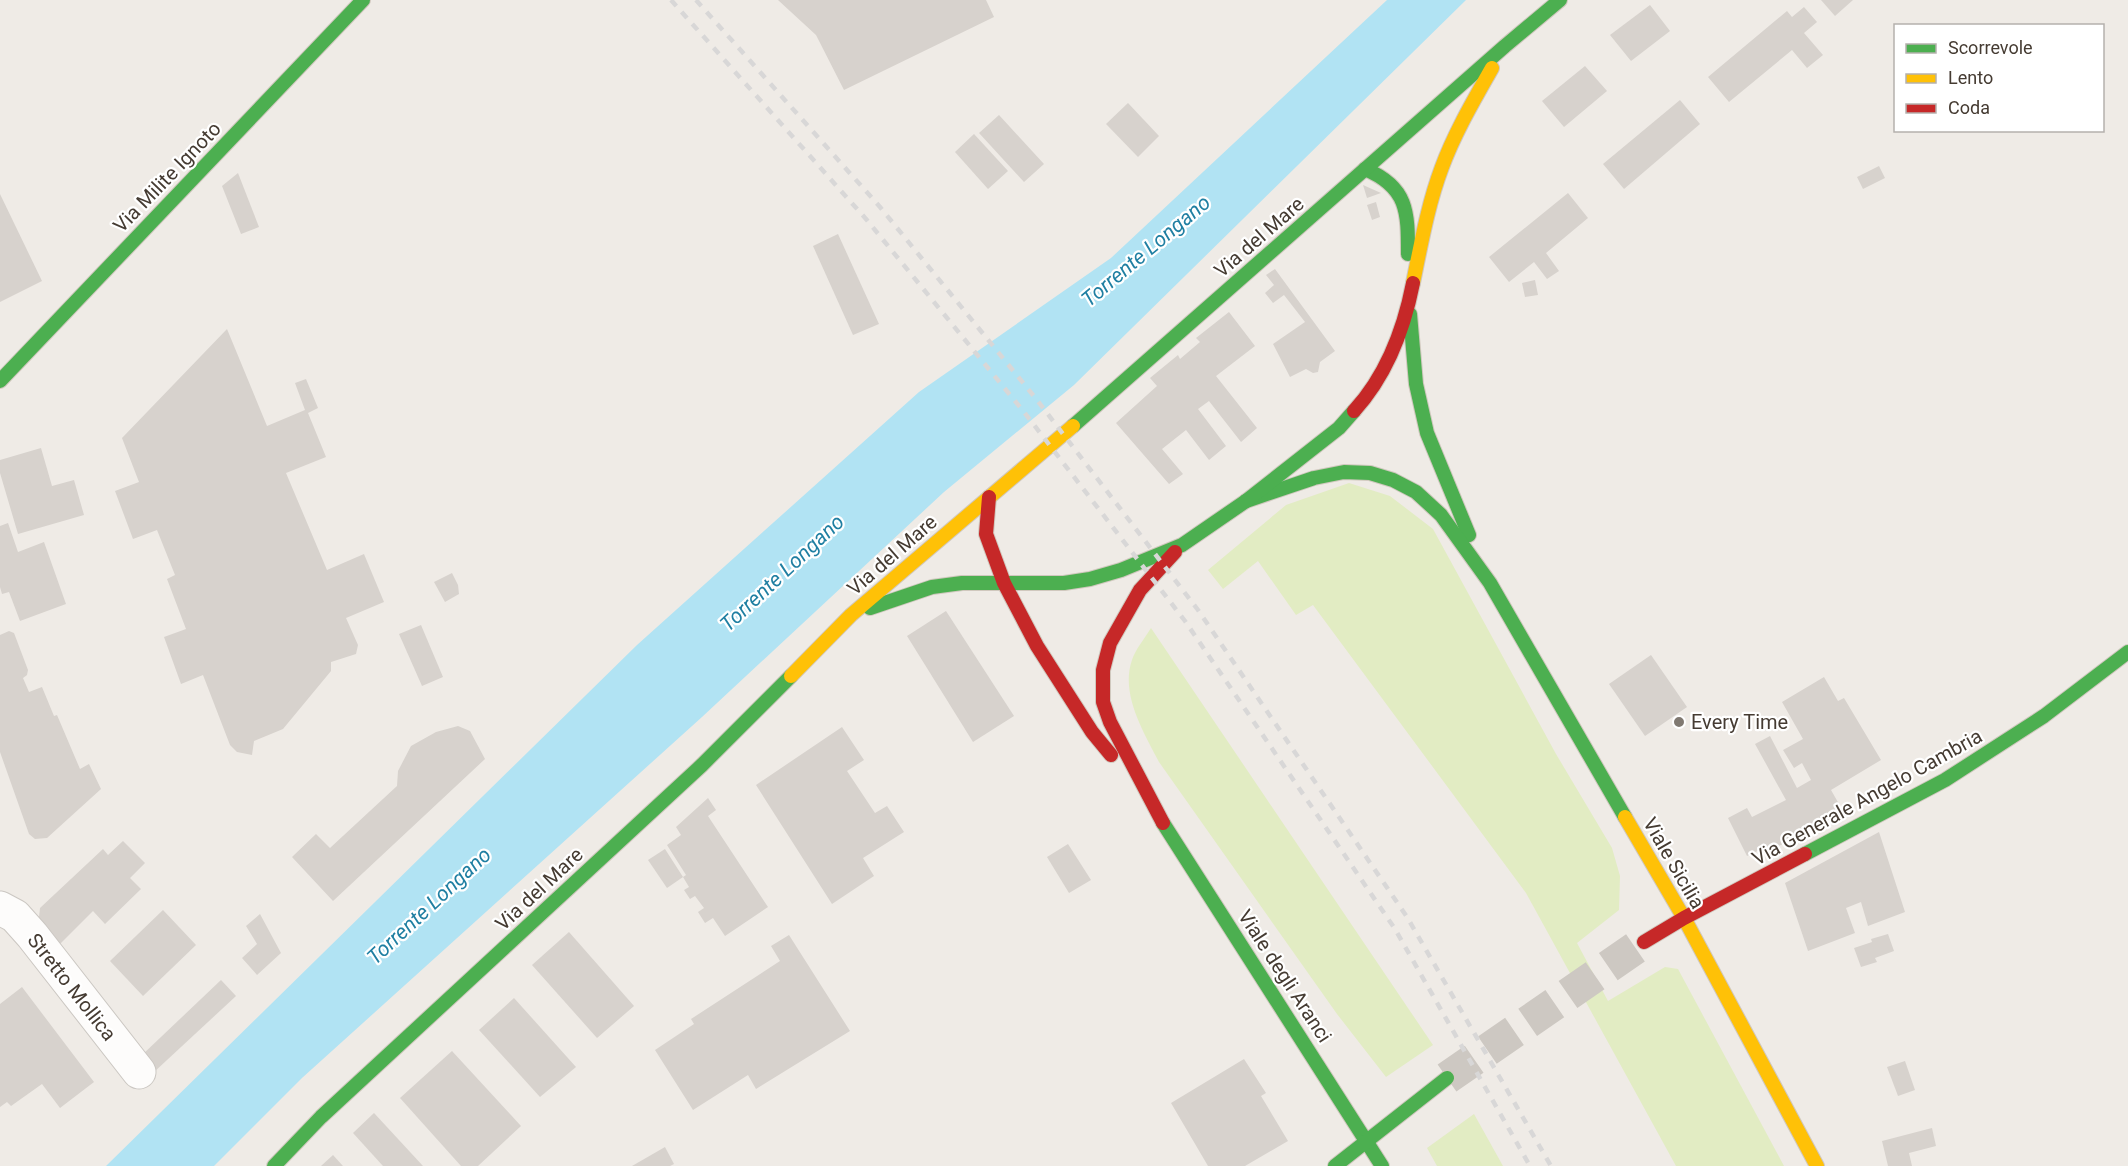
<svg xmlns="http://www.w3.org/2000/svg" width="2128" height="1166" font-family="Roboto,sans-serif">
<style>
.green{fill:#e2ecc3}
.water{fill:#b1e3f3}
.building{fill:#d7d2cd}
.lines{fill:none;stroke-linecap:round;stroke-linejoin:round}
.secondary-tunnel{stroke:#cdc8c2;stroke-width:33;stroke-dasharray:33 16;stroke-linecap:butt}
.street-casing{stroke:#cbc7c2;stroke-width:35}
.fast-casing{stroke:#d0c8be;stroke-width:16}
.slow-casing{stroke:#d0c8be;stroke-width:16}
.jam-casing{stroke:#d0c8be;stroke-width:16}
.street{stroke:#fdfcfb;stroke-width:33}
.fast{stroke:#4caf50;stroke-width:14}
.slow{stroke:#ffc107;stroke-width:14}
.jam{stroke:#c62828;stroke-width:14}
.rail{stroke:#d8d7d7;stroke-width:4.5;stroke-dasharray:8 8;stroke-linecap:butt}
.poi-dot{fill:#807971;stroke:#fff;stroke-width:2}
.labels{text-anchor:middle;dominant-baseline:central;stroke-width:4.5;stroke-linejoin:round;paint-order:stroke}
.street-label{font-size:20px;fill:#453b32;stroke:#fff}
.poi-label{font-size:20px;fill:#453b32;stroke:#fff;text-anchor:start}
.water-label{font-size:21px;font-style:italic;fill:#1f7fa2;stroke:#fff}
</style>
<rect width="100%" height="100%" fill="#efebe6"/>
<!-- green -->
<g class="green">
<path d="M1349 483 1390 496 1433 529 1556 754 1612 848 1620 876 1619 910 1577 943 1608 1001 1665 967 1678 969 1784 1166H1676L1526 893 1313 605 1296 615 1258 561 1223 589 1208 570 1286 505Z"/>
<path d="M1151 628 1433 1045 1386 1077 1337 1014 1159 762C1144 733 1120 694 1132 660 1135 650 1145 638 1151 628Z"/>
<path d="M1474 1114 1503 1166H1437L1427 1148Z"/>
</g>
<!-- water -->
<path class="water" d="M1387 0H1466L1074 385 944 492 702 717 302 1078 214 1166H106L637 645 919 392 1111 258Z"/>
<!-- building -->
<g class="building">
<path d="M778 0H986L994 17 844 90 816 35Z"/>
<path d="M1821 0H1853L1835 16Z"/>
<path d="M1650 5 1670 31 1631 61 1610 35Z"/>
<path d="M1804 7 1817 22 1804 33 1823 55 1807 68 1792 50 1729 102 1708 77 1787 11 1792 17Z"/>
<path d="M1585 66 1607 91 1564 127 1542 101Z"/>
<path d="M1680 100 1700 124 1624 189 1603 164Z"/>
<path d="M1128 103 1159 136 1138 157 1106 124Z"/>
<path d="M999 115 1044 164 1024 182 979 133Z"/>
<path d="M974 134 1008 171 988 189 955 152Z"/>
<path d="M1879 166 1885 178 1863 189 1857 177Z"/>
<path d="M238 173 259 227 241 234 222 186Z"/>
<path d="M1363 185 1381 193 1367 198Z"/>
<path d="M1568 193 1588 218 1546 253 1559 271 1547 279 1534 262 1509 282 1489 257Z"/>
<path d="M0 194 42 281 0 302Z"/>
<path d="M1376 202 1380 217 1372 220 1367 205Z"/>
<path d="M838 234 879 324 853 335 813 246Z"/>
<path d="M1275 269 1335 351 1320 362 1318 372 1313 373 1306 369 1290 377 1273 344 1305 322 1284 295 1273 303 1265 293 1274 285 1266 275Z"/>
<path d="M1535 280 1538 295 1525 297 1522 283Z"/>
<path d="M1229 312 1255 346 1216 376 1257 428 1241 442 1209 401 1198 409 1226 446 1209 460 1186 430 1162 449 1183 474 1169 484 1116 423 1157 386 1150 378 1178 355 1180 359 1200 342 1196 338Z"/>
<path d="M227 329 267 426 305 410 295 383 306 379 318 408 308 413 326 457 286 473 327 570 364 554 384 602 346 618 358 645 356 654 331 662V671L283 729 254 741 252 755 237 752 230 745 203 675 181 684 164 637 186 629 167 579 175 575 157 530 133 539 115 491 139 482 122 438Z"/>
<path d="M41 448 52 486 74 480 84 515 18 534 0 473V460Z"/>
<path d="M8 523 18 552 44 542 66 604 20 621 9 592 2 594 0 587V526Z"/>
<path d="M452 573 458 585 459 594 445 602 434 582Z"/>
<path d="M946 611 1014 716 973 742 907 636Z"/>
<path d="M421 625 443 677 422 686 399 634Z"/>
<path d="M9 631 14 633 28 670 27 675 23 678 29 692 42 687 54 716 57 715 80 769 89 764 101 789 47 838 35 839 29 834 0 752V635Z"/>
<path d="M1651 655 1687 707 1645 736 1609 684Z"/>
<path d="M1824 677 1838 701 1844 698 1881 760 1831 790 1843 811 1801 836 1774 848 1772 844 1747 856 1728 818 1747 808 1752 817 1786 800 1755 744 1770 736 1797 788 1811 780 1802 763 1794 768 1783 750 1803 739 1782 702Z"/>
<path d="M458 726 470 731 485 759 333 901 292 857 316 834 330 848 397 786 398 771 411 746 436 732Z"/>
<path d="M842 727 864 760 847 771 875 813 887 806 904 832 863 858 874 876 832 904 756 785Z"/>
<path d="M708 798 716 810 708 816 768 907 725 936 713 918 705 923 698 912 704 908 695 896 690 899 684 890 689 887 683 877 686 875 667 845 681 835 676 827Z"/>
<path d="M1879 832 1905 912 1868 926 1861 902 1846 908 1855 933 1808 951 1785 883Z"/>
<path d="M123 841 145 863 130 878 141 889 105 924 93 911 57 947 38 926 40 908 103 849 108 855Z"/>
<path d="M1068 844 1091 880 1069 893 1047 857Z"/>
<path d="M665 849 683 877 667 888 648 860Z"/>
<path d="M163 910 196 945 143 996 110 961Z"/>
<path d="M260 914 281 953 257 975 242 958 257 944 246 926Z"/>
<path d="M569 932 634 1006 597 1038 532 965Z"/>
<path d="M1888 934 1894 951 1875 958 1877 962 1861 967 1854 948 1872 942 1871 939Z"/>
<path d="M789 935 850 1031 756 1089 748 1075 693 1110 655 1050 694 1024 691 1019 780 961 771 946Z"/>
<path d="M221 980 236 996 153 1073 141 1056Z"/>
<path d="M22 987 94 1082 60 1108 42 1084 11 1106 7 1102 0 1107V1004Z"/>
<path d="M514 998 576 1067 540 1097 479 1030Z"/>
<path d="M452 1051 521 1126 478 1166H461L400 1098Z"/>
<path d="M1244 1059 1266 1093 1261 1096 1288 1141 1245 1166H1208L1171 1103Z"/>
<path d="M1905 1061 1915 1090 1898 1096 1887 1067Z"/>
<path d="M374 1113 423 1166H383L353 1133Z"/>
<path d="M1932 1128 1936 1146 1909 1153 1912 1166H1888L1882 1141Z"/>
<path d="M665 1147 674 1164 670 1166H632Z"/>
<path d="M333 1155 343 1166H321Z"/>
</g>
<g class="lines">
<!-- secondary-tunnel -->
<path class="secondary-tunnel" d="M1447 1078 1644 942"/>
<!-- street casing -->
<g class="street-casing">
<path id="street" d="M0 908 15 916 32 935 139 1072"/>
</g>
<!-- fast casing -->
<g class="fast-casing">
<g id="fast">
<path d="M1365 169C1408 187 1408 212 1408 254"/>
<path d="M1410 314 1416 384 1427 433 1469 535"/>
<path d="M0 381 363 0"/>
<path d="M1073 426 1505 46 1560 0"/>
<path d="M1246 501 1314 478 1344 472 1370 473 1393 480 1416 492 1441 515 1490 583 1625 817"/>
<path d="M870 608 932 587 962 583H1064L1090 579 1121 570 1182 545 1246 501 1339 428 1354 411"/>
<path d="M1163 823 1382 1166"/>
<path d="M1805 854 1945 780 2044 716 2128 652"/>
<path d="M274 1166 321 1117 702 765 791 676"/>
<path d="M1335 1166 1447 1078"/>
</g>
</g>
<!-- slow casing -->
<g class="slow-casing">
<g id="slow">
<path d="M1413 283C1421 244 1428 204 1442 167 1455 132 1474 100 1492 68"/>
<path d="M791 676 851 615 1073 426"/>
<path d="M1625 817 1684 918 1817 1166"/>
</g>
</g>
<!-- jam casing -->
<g class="jam-casing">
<g id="jam">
<path d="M1354 411C1386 376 1404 329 1413 283"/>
<path d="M989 497 986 534 1004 583 1037 646 1092 732 1111 755"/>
<path d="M1163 823 1110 722 1103 702V670L1110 643 1140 590 1175 552"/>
<path d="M1644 942 1684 918 1805 854"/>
</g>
</g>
<!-- street -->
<use href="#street" class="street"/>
<!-- fast -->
<use href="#fast" class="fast"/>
<!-- slow -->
<use href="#slow" class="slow"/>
<!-- jam -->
<use href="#jam" class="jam"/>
<!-- rail -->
<g class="rail">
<path d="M671 0 866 219 1024 412 1185 621 1395 929 1530 1166"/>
<path d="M696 0 880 207 1037 400 1198 610 1407 917 1551 1166"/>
</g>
</g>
<!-- markers -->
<circle class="poi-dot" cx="1679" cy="722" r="6"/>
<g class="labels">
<!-- street labels -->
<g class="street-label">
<text transform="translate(167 177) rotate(-46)">Via Milite Ignoto</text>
<text transform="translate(1259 237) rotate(-41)">Via del Mare</text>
<text transform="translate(892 555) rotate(-41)">Via del Mare</text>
<text transform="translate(1867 797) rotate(-29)">Via Generale Angelo Cambria</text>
<text transform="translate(1674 863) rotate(60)">Viale Sicilia</text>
<text transform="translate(539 889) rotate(-43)">Via del Mare</text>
<text transform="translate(1285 976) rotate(57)">Viale degli Aranci</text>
<text transform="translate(72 987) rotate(52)">Stretto Mollica</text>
</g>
<!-- poi labels -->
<g class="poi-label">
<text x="1691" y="722">Every Time</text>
</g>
<!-- water labels -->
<g class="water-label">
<text transform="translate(1146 251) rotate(-40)">Torrente Longano</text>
<text transform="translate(782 573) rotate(-43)">Torrente Longano</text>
<text transform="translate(429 906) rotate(-43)">Torrente Longano</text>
</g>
</g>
<!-- legend -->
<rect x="1894" y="24" width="210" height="108" fill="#ffffff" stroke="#b5b1ad" stroke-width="1.5"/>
<rect x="1906" y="44" width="30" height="9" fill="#4caf50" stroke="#b5b1ad" stroke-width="1.5"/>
<text x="1948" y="54" font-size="18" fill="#453b32">Scorrevole</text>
<rect x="1906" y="74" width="30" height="9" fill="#ffc107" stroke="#b5b1ad" stroke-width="1.5"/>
<text x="1948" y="84" font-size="18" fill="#453b32">Lento</text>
<rect x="1906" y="104" width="30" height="9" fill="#c62828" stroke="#b5b1ad" stroke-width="1.5"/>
<text x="1948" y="114" font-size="18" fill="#453b32">Coda</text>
</svg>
